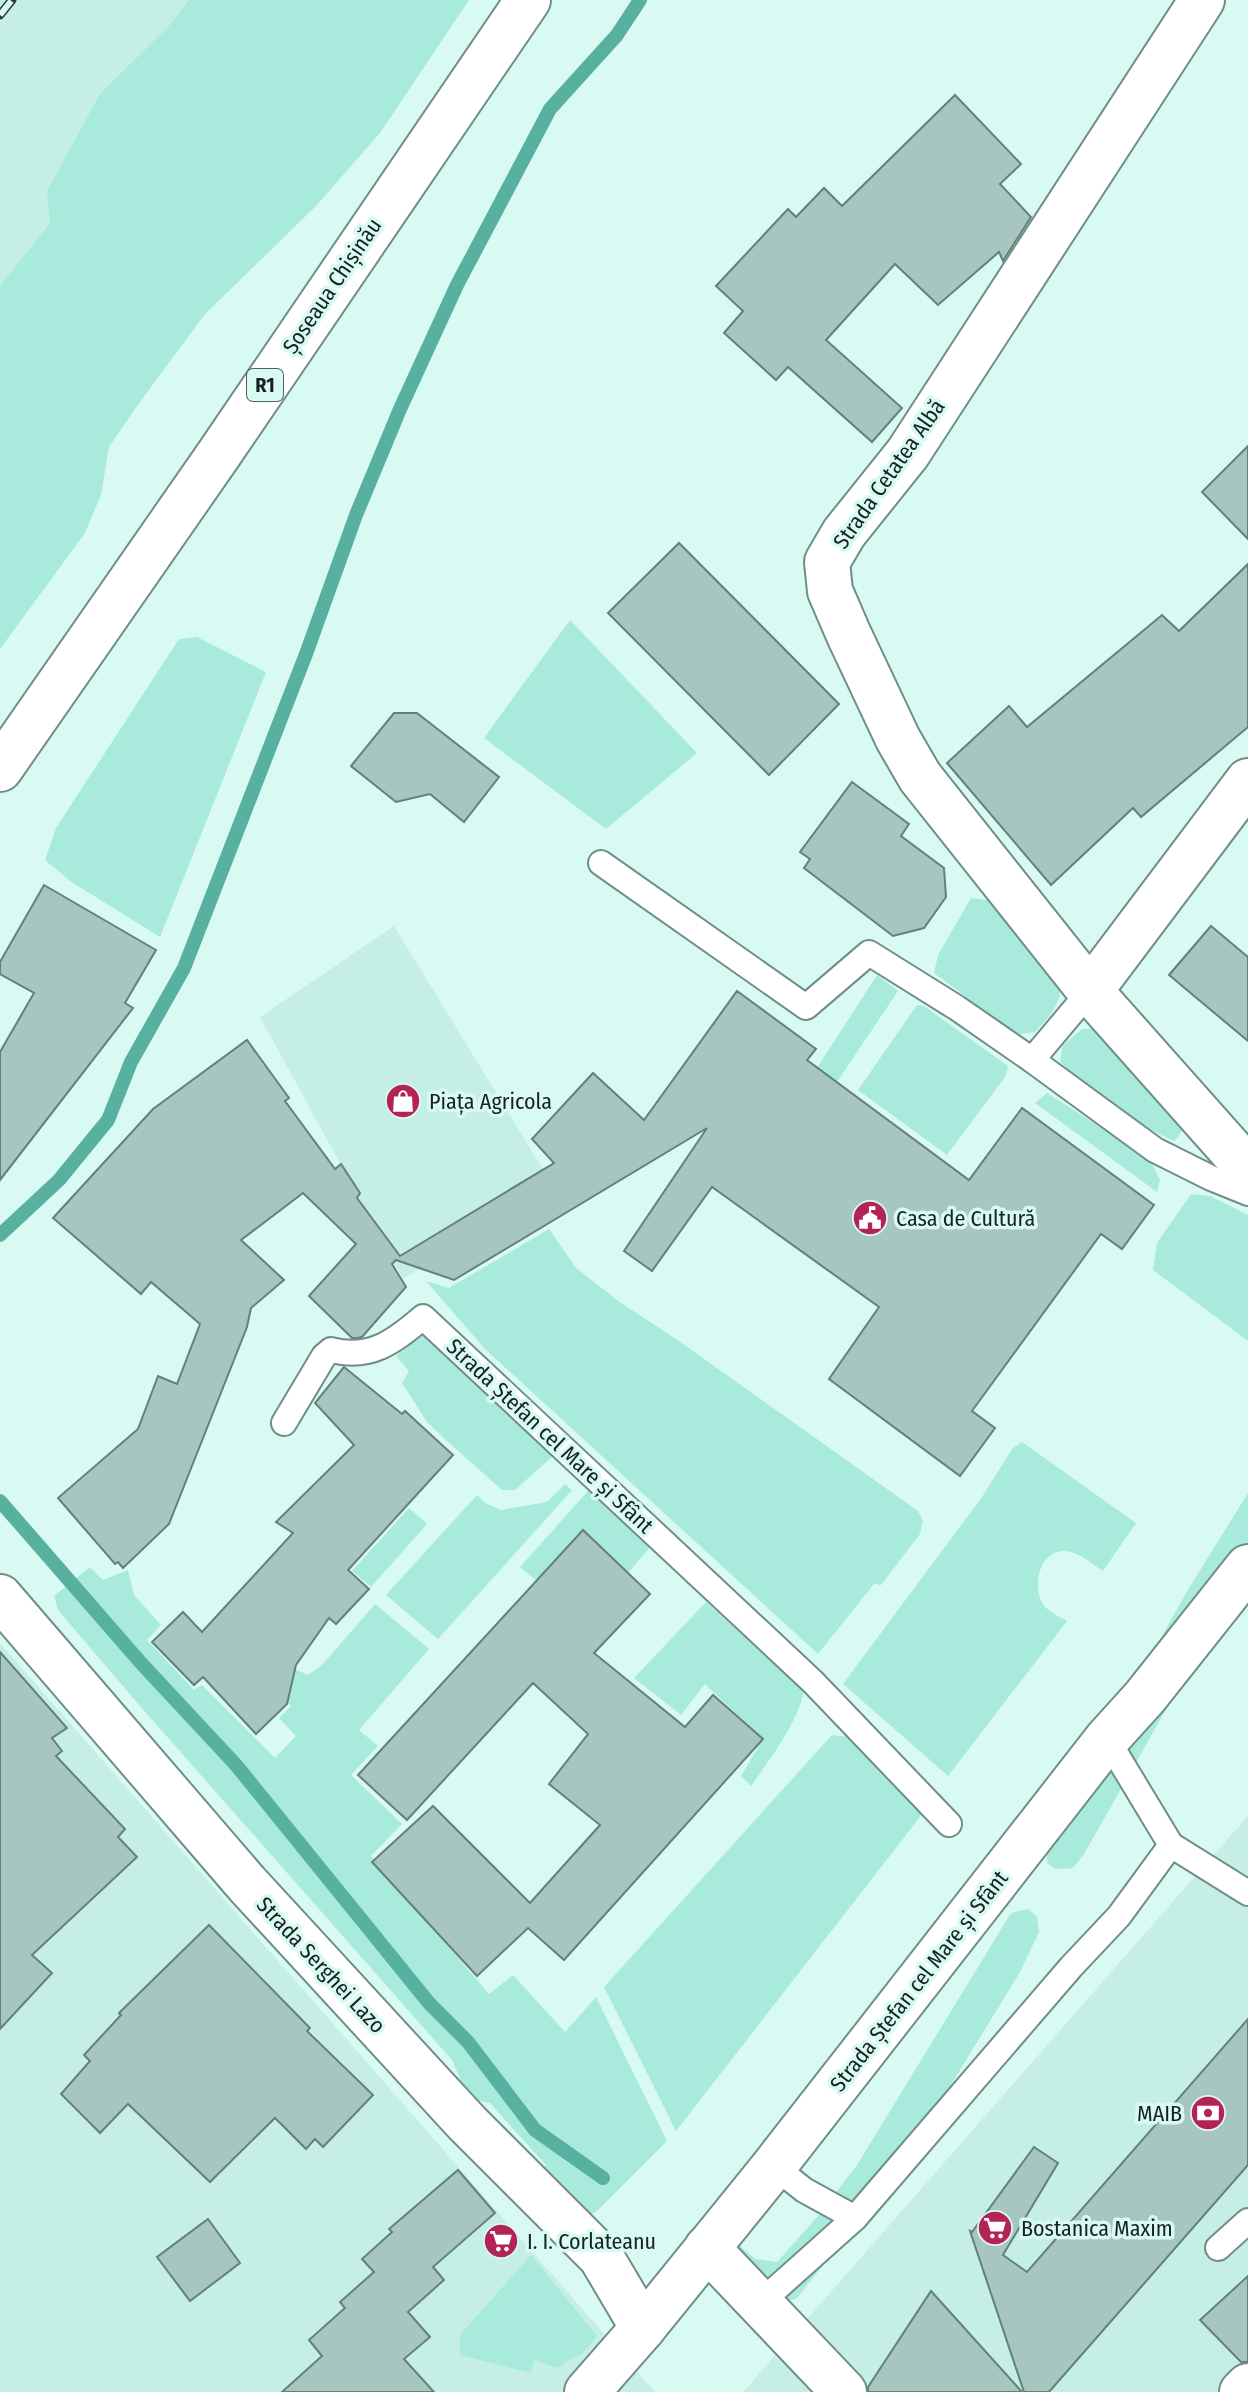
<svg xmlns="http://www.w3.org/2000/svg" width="1248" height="2392" font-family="'Fira Sans Condensed',sans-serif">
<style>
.built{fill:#c5efe6}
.green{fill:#a8eadc}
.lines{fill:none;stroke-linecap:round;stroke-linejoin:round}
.stream{stroke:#58b0a0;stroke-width:14}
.building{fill:#a6c6bf;stroke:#63817b;stroke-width:2}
.service-casing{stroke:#708e88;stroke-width:28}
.minor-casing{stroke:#708e88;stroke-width:48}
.tertiary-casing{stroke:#708e88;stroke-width:48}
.trunk-casing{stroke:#708e88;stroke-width:48}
.service{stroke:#fff;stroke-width:24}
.minor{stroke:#fff;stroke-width:44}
.tertiary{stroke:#fff;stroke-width:44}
.trunk{stroke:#fff;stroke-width:44}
.rail-casing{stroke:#2c3b37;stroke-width:9}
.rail{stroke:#d9faf3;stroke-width:6;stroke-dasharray:18;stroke-linecap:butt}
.labels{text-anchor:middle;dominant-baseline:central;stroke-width:7;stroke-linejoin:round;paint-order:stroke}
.shield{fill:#d9faf3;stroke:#50635f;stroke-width:2}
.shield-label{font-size:20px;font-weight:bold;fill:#15221f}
.street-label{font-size:22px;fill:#15221f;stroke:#d9faf3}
.poi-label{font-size:22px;fill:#15221f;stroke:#d9faf3;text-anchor:start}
</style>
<rect width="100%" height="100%" fill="#d9faf3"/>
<!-- built -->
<g class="built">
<path d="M0 0H380L0 578Z"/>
<path d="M394 926 552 1184 403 1279 260 1017Z"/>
<path d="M0 1643 655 2392H0Z"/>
<path d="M1248 1816V2367L1220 2392H743Z"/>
</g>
<!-- green -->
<g class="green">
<path d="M189 0H469L380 133 316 206 205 314 137 406 109 447 101 495 85 533 0 649V286L50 223 47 191 100 94 168 27Z"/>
<path d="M570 620 697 753 606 829 484 738Z"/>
<path d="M197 637 266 672 160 937 70 881 45 860 56 828 179 639Z"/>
<path d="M971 898 987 900 1058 979 1060 996 1052 1013 1035 1032 1020 1034 1008 1028 934 973 938 955Z"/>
<path d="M877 975 898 991 837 1082 817 1068Z"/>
<path d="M917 1005 924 1006 1008 1066 1005 1077 947 1155 858 1090Z"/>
<path d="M1082 1029H1093L1182 1131 1175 1141C1142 1129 1083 1089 1060 1061L1063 1045Z"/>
<path d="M1047 1093 1150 1159 1160 1180 1157 1192 1035 1103Z"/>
<path d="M1191 1194 1210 1196 1248 1215V1341L1153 1270 1157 1243Z"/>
<path d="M549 1229 576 1268 621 1303 676 1339 918 1511 923 1521 920 1534 881 1585 874 1584 818 1654 485 1349 426 1281 449 1288Z"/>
<path d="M424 1333 553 1456 515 1490H502L447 1441 427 1422 402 1383 409 1371 396 1356Z"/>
<path d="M1022 1442 1136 1523 1103 1571C1092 1564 1078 1551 1064 1551 1038 1551 1031 1590 1045 1607 1050 1612 1060 1617 1067 1621L948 1776 843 1684 982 1497 1012 1449Z"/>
<path d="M565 1484 572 1490 438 1639 386 1595 477 1495 485 1503 501 1510 547 1502Z"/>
<path d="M589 1490 650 1547 628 1573 583 1530 537 1581 520 1567Z"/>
<path d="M1248 1493V1565L1084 1854 1073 1868 1062 1869 1054 1868 1047 1863V1854L1062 1816 1186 1593Z"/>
<path d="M409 1508 427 1524 371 1587 352 1571Z"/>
<path d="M90 1567 103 1580 128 1570 134 1595 161 1625 147 1640 194 1690 202 1685 275 1758 296 1736 279 1718 291 1706 264 1677 277 1661 308 1675 323 1664 375 1604 429 1649 359 1730 378 1746 351 1775 402 1824 371 1856 489 1994 513 1975 565 2032 596 1997 667 2141 596 2212 582 2218 533 2181 546 2165 490 2103 469 2099 452 2060 140 1706 58 1610 54 1596Z"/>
<path d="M706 1602 804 1691C796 1726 771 1757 751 1786L741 1776 763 1739 705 1684 681 1715 634 1678Z"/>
<path d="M832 1735 848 1737 927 1808 676 2131 604 1987Z"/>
<path d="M1028 1909 1037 1917 1039 1932 1020 1972 949 2088 862 2216 797 2298 781 2304 722 2240 731 2238 755 2259 777 2262 818 2216 857 2165 1011 1913Z"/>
<path d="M531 2255 597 2336 582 2354 565 2362 558 2368 534 2360 531 2373 460 2355V2335Z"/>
</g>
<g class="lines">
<!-- stream -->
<g class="stream">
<path d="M0 1235 59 1180 108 1120 131 1062 184 968 306 654 356 515 400 409 457 285 550 109 617 35 640 0"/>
<path d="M0 1501 141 1663 236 1765 429 2003 468 2042 535 2130 603 2178"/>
</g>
</g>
<!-- building -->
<g class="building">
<path d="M955 95 1021 164 1000 184 1031 217 1003 261 999 252 938 305 895 264 826 340 902 408 872 442 788 367 776 380 724 333 743 311 716 286 788 209 796 217 824 188 842 206Z"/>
<path d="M1248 446V539L1202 492Z"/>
<path d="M679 543 839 704 769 775 608 613Z"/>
<path d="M1248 564V727L1141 817 1133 808 1051 885 947 763 1009 706 1027 727 1162 615 1179 631Z"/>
<path d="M394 713H417L499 777 464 822 430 794 396 802 351 766Z"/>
<path d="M852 782 909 824 901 836 944 868 946 897 924 928 893 936 804 868 810 859 800 852Z"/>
<path d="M44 885 156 950 125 1003 133 1008 0 1180V1052L34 993 0 974V962Z"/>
<path d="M1211 926 1248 957V1041L1169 975Z"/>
<path d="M737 991 816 1049 807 1060 969 1180 1022 1108 1154 1205 1122 1249 1101 1234 972 1411 995 1428 960 1476 829 1379 879 1307 712 1187 652 1271 624 1251 707 1128 454 1280 396 1260 392 1264 406 1287 362 1337 357 1338H352L309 1296 356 1244 303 1193 241 1240 284 1280 251 1308 247 1327 169 1524 123 1568 118 1562 115 1564 58 1498 138 1429 158 1376 177 1384 200 1324 151 1282 141 1294 53 1218 153 1109 247 1040 289 1098 285 1101 335 1169 341 1164 360 1193 357 1198 400 1256 554 1163 532 1139 593 1073 644 1120Z"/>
<path d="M344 1367 402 1414 405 1411 453 1455 348 1570 369 1589 336 1624 329 1618 296 1665 287 1704 256 1734 203 1677 194 1685 152 1642 183 1612 202 1632 293 1533 276 1522 354 1445 315 1403Z"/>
<path d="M583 1530 650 1594 594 1653 685 1727 713 1695 763 1739 564 1960 528 1928 477 1976 372 1862 433 1806 530 1903 600 1825 549 1784 588 1734 533 1683 407 1820 358 1775Z"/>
<path d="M0 1652 67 1728 52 1738 62 1751 56 1756 125 1829 118 1837 137 1857 32 1955 52 1973 0 2029Z"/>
<path d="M209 1925 310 2028 307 2031 373 2095 323 2147 315 2139 306 2149 275 2118 210 2182 128 2104 100 2133 61 2094 90 2061 84 2055 121 2015 119 2013Z"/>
<path d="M1248 2019V2165L1049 2392H1024L970 2231 972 2232 1034 2147 1058 2163 1003 2255 1027 2272Z"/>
<path d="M458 2170 495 2213 433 2267 444 2280 408 2312 430 2337 404 2359 434 2392H282L322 2356 309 2340 345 2308 340 2302 374 2272 362 2259 392 2232 389 2229Z"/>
<path d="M208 2219 240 2263 190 2301 157 2257Z"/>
<path d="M1248 2276V2362H1241L1200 2320Z"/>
<path d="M931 2291 1022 2392H868V2387Z"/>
</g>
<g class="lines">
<!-- service casing -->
<g class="service-casing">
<g id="service">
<path d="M601 863 806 1007 869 953 957 1008 1032 1060 1090 991"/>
<path d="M1032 1060 1155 1150 1211 1178 1248 1193"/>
<path d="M284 1423 324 1356 331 1350C370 1360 394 1342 423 1317L813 1682 949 1824"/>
<path d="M1171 1845 1248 1893"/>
<path d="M774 2166 804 2190 855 2218 1071 1967 1119 1916 1171 1845 1107 1739"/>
<path d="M1218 2248 1248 2221"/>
<path d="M760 2303 855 2218"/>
</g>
</g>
<!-- minor casing -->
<g class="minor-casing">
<g id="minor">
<path d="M1202 0 908 453 844 533 827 562 830 591 849 635 898 739 920 777 1090 991 1248 1169"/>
<path d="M1090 991 1248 781"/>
<path d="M0 1597 247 1884 467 2123 601 2257 643 2328"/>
<path d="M707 2248 844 2392"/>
<path d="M1242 2392 1248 2386"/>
</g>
</g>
<!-- tertiary casing -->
<g class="tertiary-casing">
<path id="tertiary" d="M587 2392 643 2328 774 2166 1107 1739 1145 1697 1248 1567"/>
</g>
<!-- trunk casing -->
<g class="trunk-casing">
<path id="trunk" d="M0 769 219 454 528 0"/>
</g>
<!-- service -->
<use href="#service" class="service"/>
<!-- minor -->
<use href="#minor" class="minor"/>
<!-- tertiary -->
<use href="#tertiary" class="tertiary"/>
<!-- trunk -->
<use href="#trunk" class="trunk"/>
<!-- rail casing -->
<g class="rail-casing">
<path id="rail" d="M0 15 12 0"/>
</g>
<!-- rail -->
<use href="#rail" class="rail"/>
</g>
<!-- icons -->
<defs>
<g id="shop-disc" transform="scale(1.8)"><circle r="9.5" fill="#b32356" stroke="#d9faf3"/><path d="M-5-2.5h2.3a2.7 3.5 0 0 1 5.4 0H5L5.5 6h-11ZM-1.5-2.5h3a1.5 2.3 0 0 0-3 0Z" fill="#fff"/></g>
<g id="civic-disc" transform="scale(1.8)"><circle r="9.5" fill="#b32356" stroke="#d9faf3"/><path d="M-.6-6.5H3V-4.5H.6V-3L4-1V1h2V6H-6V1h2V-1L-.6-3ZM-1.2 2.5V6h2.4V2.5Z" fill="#fff"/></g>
<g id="bank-disc" transform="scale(1.8)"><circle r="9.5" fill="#b32356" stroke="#d9faf3"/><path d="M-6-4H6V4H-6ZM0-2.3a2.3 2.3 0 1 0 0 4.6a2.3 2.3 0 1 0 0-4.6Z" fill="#fff"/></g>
<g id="supermarket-disc" transform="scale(1.8)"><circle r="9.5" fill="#b32356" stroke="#d9faf3"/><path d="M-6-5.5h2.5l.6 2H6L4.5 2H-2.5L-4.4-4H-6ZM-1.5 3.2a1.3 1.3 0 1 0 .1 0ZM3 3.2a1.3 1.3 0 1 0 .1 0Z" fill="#fff"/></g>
</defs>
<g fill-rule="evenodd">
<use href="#shop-disc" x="403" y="1101"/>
<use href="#civic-disc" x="870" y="1218"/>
<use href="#bank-disc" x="1208" y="2113"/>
<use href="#supermarket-disc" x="995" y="2228"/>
<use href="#supermarket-disc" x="501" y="2241"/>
</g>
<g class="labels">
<!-- shield labels -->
<rect class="shield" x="247" y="369" width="36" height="32" rx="6"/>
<g class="shield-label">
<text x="265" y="385">R1</text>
</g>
<!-- street labels -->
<g class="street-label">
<text transform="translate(332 286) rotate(-56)">Șoseaua Chișinău</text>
<text transform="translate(889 474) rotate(-55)">Strada Cetatea Albă</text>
<text transform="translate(550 1436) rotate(43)">Strada Ștefan cel Mare și Sfânt</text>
<text transform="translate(321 1965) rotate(47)">Strada Serghei Lazo</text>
<text transform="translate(919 1981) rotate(-52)">Strada Ștefan cel Mare și Sfânt</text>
</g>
<!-- poi labels -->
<g class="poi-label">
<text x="429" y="1101">Piața Agricola</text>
<text x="896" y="1218">Casa de Cultură</text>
<text x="1182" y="2113" text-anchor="end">MAIB</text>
<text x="1021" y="2228">Bostanica Maxim</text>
<text x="527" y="2241">I. I. Corlateanu</text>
</g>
</g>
</svg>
